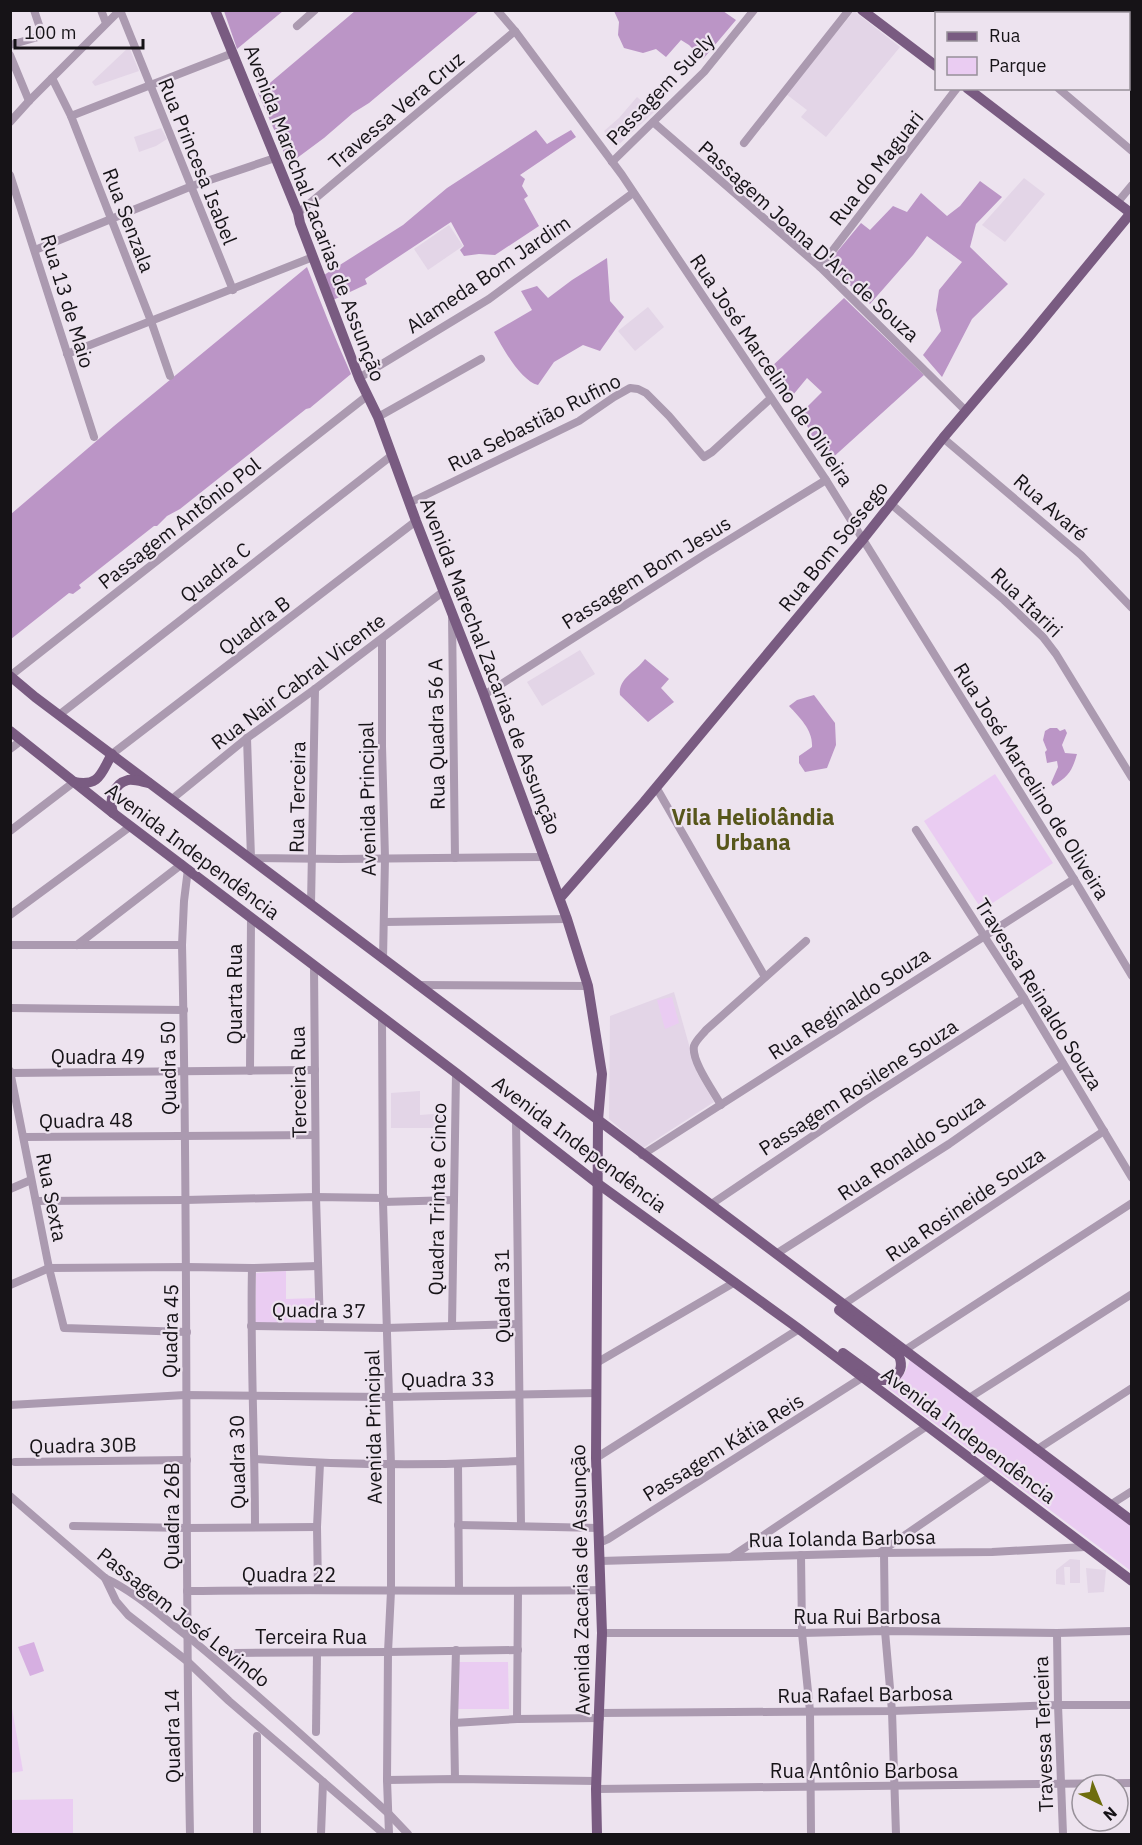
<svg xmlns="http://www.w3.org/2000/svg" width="1142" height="1845" font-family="'IBM Plex Sans',sans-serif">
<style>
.built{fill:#e3d5e7}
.green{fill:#eaccf2}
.forest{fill:#bb95c6}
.water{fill:#d6afe1}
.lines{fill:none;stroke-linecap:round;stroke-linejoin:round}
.minor{stroke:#ab9ab0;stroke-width:8}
.major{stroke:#795b81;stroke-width:10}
.labels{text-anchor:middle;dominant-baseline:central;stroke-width:4.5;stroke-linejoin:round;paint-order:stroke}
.street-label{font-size:20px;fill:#161317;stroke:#ede3ef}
.quarter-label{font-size:22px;font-weight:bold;fill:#57561b;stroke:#ede3ef}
</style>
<rect width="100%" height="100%" fill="#ede3ef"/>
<!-- built -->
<g class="built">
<path d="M854 11 900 47 826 137 801 117 807 110 786 94Z"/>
<path d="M129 47 139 71 95 86 92 82Z"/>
<path d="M637 97 654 112 615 148 604 131 619 118Z"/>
<path d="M161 128 167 139 156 146 139 152 134 137Z"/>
<path d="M1024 178 1045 194 1005 242 982 225Z"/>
<path d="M449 225 463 246 428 270 414 249Z"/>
<path d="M648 307 664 327 635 351 618 331Z"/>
<path d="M580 650 595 674 542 706 527 682Z"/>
<path d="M674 992 697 1073 714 1102 643 1148 609 1119 610 1016Z"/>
<path d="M420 1091V1115L446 1113V1128H391V1093Z"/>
<path d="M1070 1559 1080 1560V1583H1070V1567H1064L1065 1585 1056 1584V1570Z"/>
<path d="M1086 1568 1106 1570 1104 1592 1088 1593Z"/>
</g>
<!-- green -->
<g class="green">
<path d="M995 774 1053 863 982 910 924 821Z"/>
<path d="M672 997 679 1023 665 1029 657 1000Z"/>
<path d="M286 1271V1299L317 1298 318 1323 255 1325 256 1273Z"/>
<path d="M910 1359 1131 1526V1571L888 1388C900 1382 907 1373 910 1359Z"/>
<path d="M456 1662H508L509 1709H456Z"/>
<path d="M11 1703 23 1771 11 1773H10Z"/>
<path d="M73 1799V1834H11V1800Z"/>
</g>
<!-- forest -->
<g class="forest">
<path d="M224 11H283L237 49Z"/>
<path d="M355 11H479L369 103 353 113 324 138 289 164 258 93Z"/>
<path d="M614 11H723L736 20 703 59 689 45 681 40 666 57 656 49 643 53 624 48 618 35 619 22Z"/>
<path d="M536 130 547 144 571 130 576 137 520 175 525 179 522 186 528 196 524 199 539 226 495 255 479 254 464 256 460 250 464 246 451 222 365 279 367 284 333 300 324 275 403 225 447 188Z"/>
<path d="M980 181 1002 197 976 224 970 247 1008 284 972 319 942 377 923 355 941 331 936 310 939 290 962 262 927 236 913 255 870 304 827 264 861 223 870 230 893 206 907 212 921 193 947 216 960 206Z"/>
<path d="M607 258 610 301 624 317 600 351 583 345 554 362 538 385C521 381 502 347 494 332L532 310 521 291 537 286 548 298 572 280Z"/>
<path d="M307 267C321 303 335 339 351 374L310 408 306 409 180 509 167 516 157 526H154L79 585 81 588 73 594 69 593 11 639V514L114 426Z"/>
<path d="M844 298 924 375 829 461 812 436 801 413 822 392 807 378 788 401 768 370Z"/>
<path d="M645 659 669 679 661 688 674 702 648 722 620 695C618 678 636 672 645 659Z"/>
<path d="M814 695 835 723 836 745 827 768 805 772 799 763V756L812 747C813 730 800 718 789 706L797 700Z"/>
<path d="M1050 728H1057L1060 731 1065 729 1067 733 1062 745 1065 753 1077 754C1072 771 1069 776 1053 786L1051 783 1058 767 1057 761 1047 763 1045 752 1047 750 1043 740 1045 731Z"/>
</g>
<!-- water -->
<path class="water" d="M34 1642 44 1671 30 1676 18 1647Z"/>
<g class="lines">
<!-- minor -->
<g class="minor">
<path d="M101 10 106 23"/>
<path d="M497 10 515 31 622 175 826 480 1074 879 1132 976"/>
<path d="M965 10 969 14"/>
<path d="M1093 10 1096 14"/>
<path d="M1019 14 1022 10"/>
<path d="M297 26 315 10"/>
<path d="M1128 40 1132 43"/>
<path d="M10 45 38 37 42 34 34 10"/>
<path d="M10 55 29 101"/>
<path d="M52 78 71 116 151 321 170 376"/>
<path d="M1058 88 1132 151"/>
<path d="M71 116 233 53"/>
<path d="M10 122 29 101 120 10 233 290"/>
<path d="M653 122 820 267 966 411"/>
<path d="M744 143 849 10"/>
<path d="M612 162 704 72 754 10"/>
<path d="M10 175 94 437"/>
<path d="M1117 203 1132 185"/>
<path d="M298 213 515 31"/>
<path d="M35 250 192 186 275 158"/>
<path d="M820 267 957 88"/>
<path d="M67 354 313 257"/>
<path d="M359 378 489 299 633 193"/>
<path d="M378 417 481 359"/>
<path d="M943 438 1081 555 1132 608"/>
<path d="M409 503 579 421 614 397 630 388 638 389 646 393 669 416 704 457 712 452 771 398"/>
<path d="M891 504 1004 600 1043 637 1056 654 1132 778"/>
<path d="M452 616 455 858"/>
<path d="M382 639V746L385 858 383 959"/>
<path d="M10 676 367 396"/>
<path d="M484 695 704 555 826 480"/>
<path d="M59 715 391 456"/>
<path d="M247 738 251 858 339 859 545 857"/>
<path d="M10 749 22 740"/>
<path d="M112 754 416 521"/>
<path d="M656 787 765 977"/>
<path d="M172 799 247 738 315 689 444 591"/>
<path d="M916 830 1024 998 1132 1178"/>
<path d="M10 831 74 782"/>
<path d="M188 869 184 901 182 945C189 1241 184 1538 190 1834"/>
<path d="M311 905 315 689"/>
<path d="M10 915 131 826"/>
<path d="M385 922 567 919"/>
<path d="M10 945H182"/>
<path d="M77 945 182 864"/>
<path d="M314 966 316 1197 320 1327"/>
<path d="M417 985 588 986"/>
<path d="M10 1008 184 1010"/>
<path d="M382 1018 383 1202 391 1464V1591L388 1652 387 1780 389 1834"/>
<path d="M10 1071 49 1268 64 1328 187 1332"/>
<path d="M250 1071 251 918"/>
<path d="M11 1073 315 1070"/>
<path d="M721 1105C714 1092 691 1061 694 1046 696 1040 702 1035 706 1030L806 941"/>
<path d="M516 1120 521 1525"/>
<path d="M24 1137 315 1135"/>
<path d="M642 1155 1074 879"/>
<path d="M10 1189 31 1180"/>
<path d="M36 1201 185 1200 316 1197 384 1198"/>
<path d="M383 1202 454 1200"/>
<path d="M710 1205 866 1100 1024 998"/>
<path d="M776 1254 949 1144 1063 1064"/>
<path d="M252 1268C250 1355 255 1441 255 1527"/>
<path d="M10 1285 49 1268 187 1267 252 1268 318 1266"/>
<path d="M844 1304 1104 1131"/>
<path d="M251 1326 386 1328 518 1324"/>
<path d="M452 1326 456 1073"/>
<path d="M905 1350 1132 1203"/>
<path d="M598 1362 735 1282"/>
<path d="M969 1398 1132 1294"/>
<path d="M10 1405 185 1395 389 1397 597 1393"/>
<path d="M1036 1450 1132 1388"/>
<path d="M596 1458 799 1329"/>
<path d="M255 1459C343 1465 431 1466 519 1461"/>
<path d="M15 1462 187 1460"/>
<path d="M458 1464 459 1590"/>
<path d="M10 1496 105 1578C137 1593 163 1618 191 1639 259 1695 324 1755 389 1814L408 1834"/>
<path d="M1110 1505 1132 1491"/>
<path d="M458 1525 599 1528"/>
<path d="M73 1526 187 1528 317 1527"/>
<path d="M599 1543 608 1539 863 1377"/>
<path d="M879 1553 991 1476"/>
<path d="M884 1553 885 1631 892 1711 896 1834"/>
<path d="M801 1555 802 1633 810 1711 811 1834"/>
<path d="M731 1557 927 1426"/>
<path d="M600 1561 879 1553 992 1552 1085 1547"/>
<path d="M105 1578 116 1601 128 1615 187 1661 229 1701 384 1834"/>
<path d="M318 1590 317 1527 320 1463"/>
<path d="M187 1591C325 1589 463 1592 601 1590"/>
<path d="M602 1633H802L885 1631 1057 1633 1132 1631"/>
<path d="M1057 1633 1058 1705 1063 1834"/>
<path d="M234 1653 388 1652 518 1650"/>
<path d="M599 1713 892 1711 1058 1705H1132"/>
<path d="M517 1719 518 1591"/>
<path d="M454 1723 517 1719 600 1718"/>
<path d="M316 1732 317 1653"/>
<path d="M257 1736V1834"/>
<path d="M455 1779 454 1723 456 1650"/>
<path d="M387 1780 455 1779 596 1781"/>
<path d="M596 1789 1132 1783"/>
<path d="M321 1834 323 1782"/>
</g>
<!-- major -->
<g class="major">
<path d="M215 10 298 213 300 223 359 378 378 417 416 521 484 695 567 919 588 986 602 1074 598 1120 596 1458 602 1633 596 1789 597 1834"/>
<path d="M862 10 936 66"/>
<path d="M967 88 1132 214"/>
<path d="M10 676 35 697 1132 1521"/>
<path d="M10 731 113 813 456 1073 597 1183 799 1329 1132 1581"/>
<path d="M74 782C100 787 101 773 112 754"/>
<path d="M113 813C109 800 113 784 128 780 135 779 143 782 149 783"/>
<path d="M560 898 644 802 864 538 943 438 1028 338 1130 214"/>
<path d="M839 1310 899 1356C903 1366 901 1372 892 1380H880L843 1353"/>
</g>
</g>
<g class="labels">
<!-- street labels -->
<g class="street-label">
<text transform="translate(660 89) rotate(-46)">Passagem Suely</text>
<text transform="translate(396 110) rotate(-40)">Travessa Vera Cruz</text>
<text transform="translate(198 161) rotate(68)">Rua Princesa Isabel</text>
<text transform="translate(876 168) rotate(-52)">Rua do Maguari</text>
<text transform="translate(315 213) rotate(69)">Avenida Marechal Zacarias de Assunção</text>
<text transform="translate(129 220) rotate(69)">Rua Senzala</text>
<text transform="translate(809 241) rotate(42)">Passagem Joana D'Arc de Souza</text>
<text transform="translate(488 274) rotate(-34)">Alameda Bom Jardim</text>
<text transform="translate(68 301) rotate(73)">Rua 13 de Maio</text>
<text transform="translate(772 370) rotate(56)">Rua José Marcelino de Oliveira</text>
<text transform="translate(534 422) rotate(-27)">Rua Sebastião Rufino</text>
<text transform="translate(1051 507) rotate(41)">Rua Avaré</text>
<text transform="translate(179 523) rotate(-38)">Passagem Antônio Pol</text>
<text transform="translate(833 546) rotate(-51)">Rua Bom Sossego</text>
<text transform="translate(215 572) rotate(-38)">Quadra C</text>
<text transform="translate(646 572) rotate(-32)">Passagem Bom Jesus</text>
<text transform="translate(1027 602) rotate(44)">Rua Itariri</text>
<text transform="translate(254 625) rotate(-37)">Quadra B</text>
<text transform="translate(491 666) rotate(69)">Avenida Marechal Zacarias de Assunção</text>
<text transform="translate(298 681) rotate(-37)">Rua Nair Cabral Vicente</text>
<text transform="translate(436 734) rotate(-91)">Rua Quadra 56 A</text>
<text transform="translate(1032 781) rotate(58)">Rua José Marcelino de Oliveira</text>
<text transform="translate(297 797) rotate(-89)">Rua Terceira</text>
<text transform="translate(367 799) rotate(-91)">Avenida Principal</text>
<text transform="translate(193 851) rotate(37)">Avenida Independência</text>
<text transform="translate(234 994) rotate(-90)">Quarta Rua</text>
<text transform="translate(1039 994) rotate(58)">Travessa Reinaldo Souza</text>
<text transform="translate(849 1003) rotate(-33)">Rua Reginaldo Souza</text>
<text x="98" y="1056">Quadra 49</text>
<text transform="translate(168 1068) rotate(-91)">Quadra 50</text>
<text transform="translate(298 1082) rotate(-91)">Terceira Rua</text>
<text transform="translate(858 1087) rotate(-33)">Passagem Rosilene Souza</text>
<text transform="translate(86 1120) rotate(-1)">Quadra 48</text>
<text transform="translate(580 1144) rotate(37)">Avenida Independência</text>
<text transform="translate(911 1147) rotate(-34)">Rua Ronaldo Souza</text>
<text transform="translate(52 1197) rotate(79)">Rua Sexta</text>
<text transform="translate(437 1199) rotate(-89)">Quadra Trinta e Cinco</text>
<text transform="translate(965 1204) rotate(-34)">Rua Rosineide Souza</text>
<text transform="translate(502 1296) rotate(-91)">Quadra 31</text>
<text transform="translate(319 1310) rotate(1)">Quadra 37</text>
<text transform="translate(170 1331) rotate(-89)">Quadra 45</text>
<text transform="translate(448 1379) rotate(-1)">Quadra 33</text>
<text transform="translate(373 1427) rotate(-91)">Avenida Principal</text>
<text transform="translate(969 1435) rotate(37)">Avenida Independência</text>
<text transform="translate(83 1445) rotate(-1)">Quadra 30B</text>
<text transform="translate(723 1447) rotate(-32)">Passagem Kátia Reis</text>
<text transform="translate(237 1462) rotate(-91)">Quadra 30</text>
<text transform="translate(171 1516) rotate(-90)">Quadra 26B</text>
<text transform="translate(842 1538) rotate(-1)">Rua Iolanda Barbosa</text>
<text x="289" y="1574">Quadra 22</text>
<text transform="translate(580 1580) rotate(-91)">Avenida Zacarias de Assunção</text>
<text x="867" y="1616">Rua Rui Barbosa</text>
<text transform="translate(184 1617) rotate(38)">Passagem José Levindo</text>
<text x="311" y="1636">Terceira Rua</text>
<text transform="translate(865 1694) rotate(-1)">Rua Rafael Barbosa</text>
<text transform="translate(1043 1734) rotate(-92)">Travessa Terceira</text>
<text transform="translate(172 1736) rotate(-91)">Quadra 14</text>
<text x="864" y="1770">Rua Antônio Barbosa</text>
</g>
<!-- quarter labels -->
<g class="quarter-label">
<text x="753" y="816">Vila Heliolândia<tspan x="753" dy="25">Urbana</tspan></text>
</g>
</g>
<!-- border -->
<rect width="1142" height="1845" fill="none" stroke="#161317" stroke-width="24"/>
<!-- legend -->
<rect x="935" y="12" width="195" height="78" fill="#ede3ef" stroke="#979099" stroke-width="1.5"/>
<rect x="947" y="32" width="30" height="9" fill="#795b81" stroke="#979099" stroke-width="1.5"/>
<text x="989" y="42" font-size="18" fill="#161317">Rua</text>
<rect x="947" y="57" width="30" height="18" fill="#eaccf2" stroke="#979099" stroke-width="1.5"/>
<text x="989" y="72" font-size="18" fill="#161317">Parque</text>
<!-- north arrow -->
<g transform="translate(1100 1803) rotate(137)"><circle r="28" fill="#ede3ef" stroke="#979099" stroke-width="1.5"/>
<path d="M0-4.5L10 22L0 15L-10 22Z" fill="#6e6d0d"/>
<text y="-9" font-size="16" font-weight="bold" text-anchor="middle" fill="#161317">N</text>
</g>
<!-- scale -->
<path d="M15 39v9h128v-9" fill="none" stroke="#161317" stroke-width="3"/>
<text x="24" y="39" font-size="18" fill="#161317" stroke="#ede3ef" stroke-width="4.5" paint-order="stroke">100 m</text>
</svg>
